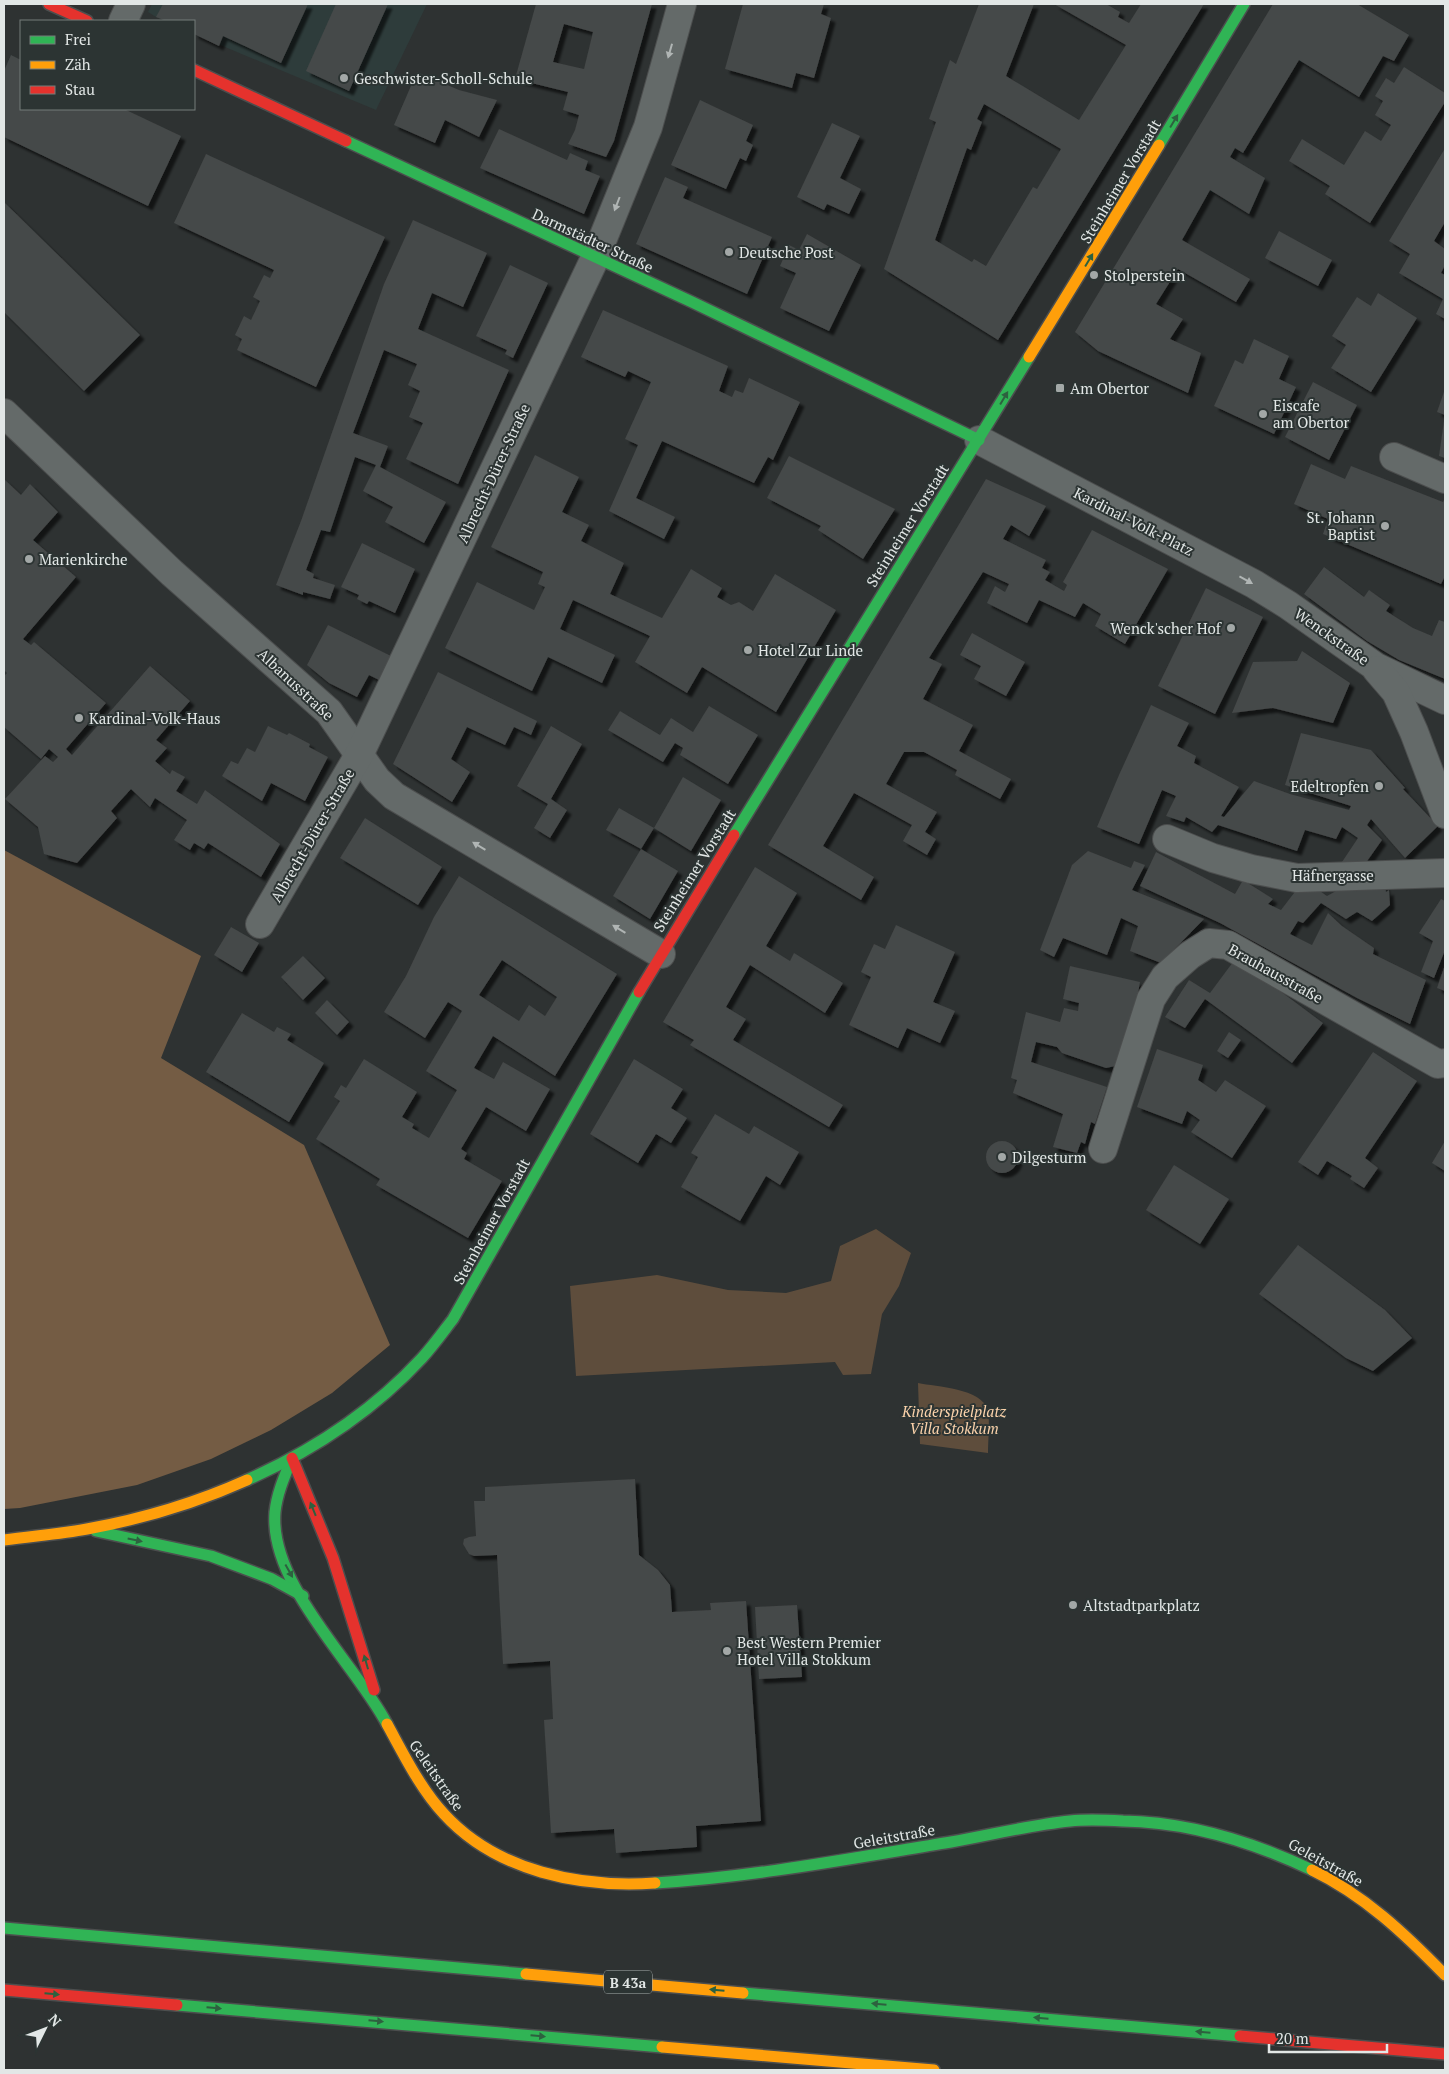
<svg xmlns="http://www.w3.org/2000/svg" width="1449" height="2074" font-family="'PT Serif',serif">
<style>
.built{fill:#2e3c3b}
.green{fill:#5e4d3c}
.forest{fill:#745c44}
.building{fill:#454848;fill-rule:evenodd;filter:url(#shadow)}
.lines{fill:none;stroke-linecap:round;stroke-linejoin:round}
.street-casing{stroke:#4c4e4e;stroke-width:30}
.fast-casing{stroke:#4c4e4e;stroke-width:14}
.slow-casing{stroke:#4c4e4e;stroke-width:14}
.jam-casing{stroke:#4c4e4e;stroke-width:14}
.street{stroke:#646a69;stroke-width:28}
.fast{stroke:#30b455;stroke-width:11}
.slow{stroke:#ff9f0a;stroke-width:11}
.jam{stroke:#e5322d;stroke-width:11}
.oneway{fill:#b0b5b4}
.oneway2{fill:#2d613f}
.poi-dot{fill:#a3a8a7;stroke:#2c3433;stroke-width:2}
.labels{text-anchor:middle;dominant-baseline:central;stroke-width:4;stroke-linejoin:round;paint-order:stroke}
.shield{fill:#2c3433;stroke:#abb1b0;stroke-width:1}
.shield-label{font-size:14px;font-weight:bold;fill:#e2e7e6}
.poi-label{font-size:15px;fill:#e2e7e6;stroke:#2c3433;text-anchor:start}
.street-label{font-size:15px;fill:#e2e7e6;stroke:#2c3433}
.park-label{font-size:15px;font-style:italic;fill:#fbd2ab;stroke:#2c3433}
</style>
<defs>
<filter id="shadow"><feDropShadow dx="4.5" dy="4.5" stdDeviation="1" flood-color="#0009"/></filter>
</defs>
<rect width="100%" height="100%" fill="#2e3232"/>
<!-- built -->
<path class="built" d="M152 4H427L376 110 194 34V21H166L156 17 148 12Z"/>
<!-- green -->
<g class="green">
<path d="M876 1229 911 1253 899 1286 882 1314 871 1374 843 1375 835 1362 576 1376 570 1286 657 1275 728 1290 786 1293 831 1281 840 1246Z"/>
<path d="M918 1383C937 1387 981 1388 988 1410 990 1421 988 1442 988 1453L920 1444Z"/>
</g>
<!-- forest -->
<path class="forest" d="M4 850 201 956 161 1058 304 1145 390 1345 332 1393 271 1430 211 1459 137 1485 20 1508 4 1509Z"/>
<!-- building -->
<g class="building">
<path d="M163 4H308L281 63 223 36 219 46 194 34V21H166L156 17Z"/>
<path d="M336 4H388L349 91 306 71Z"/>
<path d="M536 4H652L614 141 606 157 568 144 575 130 579 115 563 110 568 92 515 79ZM564 24 593 32 584 69 553 62Z"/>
<path d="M743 4H824L821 14 831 18 814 78 796 73 792 88 725 69Z"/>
<path d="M979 4H1034L1006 76 1079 120 1126 45 1054 4H1106L1120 12 1118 17 1129 23 1141 4H1204L998 340 884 269 936 122 929 119 950 60 956 64ZM984 104 1061 149 1037 189 1033 187 986 266 974 259 972 262 935 240 967 148 971 150 982 122 977 119Z"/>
<path d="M1273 4H1357L1409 35 1394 61 1383 56 1359 97 1299 60 1243 153 1235 148 1230 157 1265 178 1249 214 1210 190 1182 240 1250 279 1236 302 1178 269 1156 304 1183 319 1170 339 1201 353 1188 393 1098 351 1075 332Z"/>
<path d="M11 55 21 60V109H124L181 136 148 206 4 137V71Z"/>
<path d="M1404 67 1445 93V102L1370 223 1325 194 1330 186 1289 161 1302 139 1344 165 1365 131 1381 141 1391 125 1375 115 1383 101 1375 96 1386 78 1394 83Z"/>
<path d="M417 72 459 90 497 100 479 137 445 120 435 143 394 125Z"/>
<path d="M700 100 753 125 746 141 753 145 746 161 740 158 726 189 671 165Z"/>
<path d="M832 123 860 136 840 178 861 189 849 214 827 204 824 210 797 197Z"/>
<path d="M499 129 567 160 570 153 588 161 585 170 600 176 584 214 480 168Z"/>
<path d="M1444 150 1445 151V222L1434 241 1445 249V265L1441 273 1445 275V319L1436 314 1443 299 1399 273 1410 254 1389 241Z"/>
<path d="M206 154 385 237 316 387 237 350 242 339 235 335 244 316 251 320 260 301 253 297 264 275 270 278 274 270 174 223Z"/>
<path d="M665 177 688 187 683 198 772 237 747 294 636 244Z"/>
<path d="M4 202 140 335 84 391 4 312Z"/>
<path d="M413 220 487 253 463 307 432 293 418 329 509 370 458 484 406 459 423 423 409 417 420 391 408 385 417 364 384 350 353 433 388 446 380 467 446 502 424 543 385 522 393 507 363 491 376 465 355 457 330 532 321 530 306 570 314 574 313 578 335 585 330 599 303 592V595L276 585 301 521 384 284Z"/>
<path d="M1279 231 1332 260 1318 286 1265 258Z"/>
<path d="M807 234 861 265 829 331 780 308 796 273 780 266 789 245 799 250Z"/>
<path d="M510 265 548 283 513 358 505 354 507 350 476 336Z"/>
<path d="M1378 293 1417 318 1371 392 1331 368 1346 345 1332 336 1357 297 1371 306Z"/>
<path d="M603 310 728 366 719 391 732 397 735 390 743 393 749 378 800 402 773 460 768 457 754 483 662 441 636 498 675 517 664 539 609 511 638 445 625 439 651 382 628 371 625 377 581 357Z"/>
<path d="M1254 339 1289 356 1279 379 1296 387 1274 434 1214 406 1235 360 1243 364Z"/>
<path d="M1313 382 1357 405 1329 460 1285 437Z"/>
<path d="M1445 389V415L1437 412Z"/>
<path d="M1444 421H1445V458L1439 456Z"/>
<path d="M535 455 579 477 562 512 589 525 581 541 624 563 610 594 662 618 691 569 722 588 717 597 731 605 739 602 753 611 775 574 836 610 776 712 702 667 687 693 635 662 650 636 573 600 560 629 615 655 602 683 548 657 532 691 445 648 477 582 534 610 545 587 538 584 543 572 491 547Z"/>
<path d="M789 456 895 509 863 559 818 530 821 526 767 498Z"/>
<path d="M1311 464 1345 479 1351 466 1443 502 1445 498V576L1441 584 1323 534 1328 519 1294 504Z"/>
<path d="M4 479 21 495 30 484 58 512 33 540 76 577 23 639 31 645 34 642 106 703 66 749 72 755 150 666 190 701 156 740 167 748 155 761 170 774 172 770 185 777 176 791 197 804 205 790 280 844 261 877 208 843 204 849 194 843 190 850 174 840 187 820 155 798 150 807 131 789 111 811 117 818 77 863 44 854 38 827 5 799 45 756 53 762 58 757 49 749 41 759 4 727V676L7 673 4 670Z"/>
<path d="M986 479 1046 506 1029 536 1011 525 1003 539 1046 560 1042 568 1050 572 1045 580 1064 591 1067 585 1063 582 1092 530 1168 569 1125 644 1095 626 1101 614 1083 603 1075 617 1039 600 1027 623 987 603 995 586 1005 592 1009 584 983 572 929 658 942 664 923 699 973 725 959 751 1011 779 1000 799 955 775 957 770 924 752H904L886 784 937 812 925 832 936 839 927 855 903 841 912 825 854 793 823 846 874 877 861 900 768 845Z"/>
<path d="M362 543 415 569 395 613 369 601 367 604 357 599 359 595 341 587Z"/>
<path d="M1324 567 1364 597 1369 590 1390 605 1386 611 1413 628 1432 636 1439 620 1445 622V679L1399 660 1367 641 1304 594Z"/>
<path d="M1206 588 1263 617 1215 714 1158 686Z"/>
<path d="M328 625 391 656 379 680 369 675 357 697 329 683 307 665Z"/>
<path d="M972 633 1025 662 1006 696 974 679 981 666 960 655Z"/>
<path d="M1302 651 1350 683 1333 723 1273 708 1232 713 1253 662 1297 661Z"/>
<path d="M438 672 537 721 531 735 514 727 505 745 467 727 451 759 470 772 452 802 393 764Z"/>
<path d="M1151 705 1189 723 1177 746 1196 756 1194 763 1239 787 1221 816 1224 817 1254 781 1290 794 1349 810 1351 806 1285 785 1301 733 1371 750 1405 788 1403 789 1438 826 1405 858 1371 819 1367 825 1382 840 1365 864 1342 862 1358 838 1342 827 1336 839 1305 830 1297 851 1218 825 1212 832 1186 817 1184 822 1166 816 1176 796 1162 790 1139 844 1097 827 1119 775Z"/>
<path d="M709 706 758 735 728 784 680 755 683 748 675 743 663 762 608 730 620 711 660 735 671 718 693 732Z"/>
<path d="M268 726 287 735 289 733 310 744 309 747 328 757 305 801 271 783 262 801 222 776 231 761 238 764 247 748 255 752Z"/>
<path d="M551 726 582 744 551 799 567 810 550 838 534 828 548 804 517 786Z"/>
<path d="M683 777 721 800 691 851 654 828Z"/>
<path d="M619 808 654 828 641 849 606 830Z"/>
<path d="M365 818 442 867 418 905 340 858Z"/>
<path d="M641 849 678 871 650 919 613 896Z"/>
<path d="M1088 851 1131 868 1134 861 1145 865 1132 890 1204 919 1161 963 1130 951 1138 926 1121 918 1107 955 1063 938 1054 957 1040 950 1072 865Z"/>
<path d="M1156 852 1235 894 1243 880 1273 899 1268 904 1281 910 1304 880 1327 896 1345 886H1385L1386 892 1389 890 1390 905 1372 921 1357 912 1346 919 1321 903 1303 923 1298 921 1290 934 1312 945 1328 913 1342 926 1374 948 1373 954 1426 980 1410 1024 1357 998 1220 923 1140 886Z"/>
<path d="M755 867 797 893 766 946 790 961 794 953 843 983 825 1013 750 965 726 1007 746 1019 733 1040 843 1105 829 1127 690 1045 694 1040 663 1022Z"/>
<path d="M459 876 617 974 555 1076 493 1036 474 1068 494 1079 503 1062 550 1089 526 1131 486 1107 461 1149 467 1153 464 1159 502 1181 468 1238 376 1185 380 1179 316 1139 340 1101 334 1097 341 1085 346 1088 364 1059 417 1092 402 1117 414 1124 412 1128 429 1138 457 1090 426 1071 462 1011 448 1002 425 1038 384 1012 406 976 434 917ZM502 960 557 997 545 1016 529 1005 519 1021 479 995Z"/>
<path d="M1441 899 1445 901V950L1434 978 1421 972 1433 941 1419 933Z"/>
<path d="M896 925 955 952 933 1002 955 1011 940 1043 907 1028 898 1048 849 1025 871 977 861 972 874 944 885 949Z"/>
<path d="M231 927 259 943 242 972 214 955Z"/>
<path d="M303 956 325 978 303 1000 281 977Z"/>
<path d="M1236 958 1323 1023 1292 1063 1205 999 1185 1028 1165 1017 1189 980 1210 993Z"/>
<path d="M1445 965V991L1437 988Z"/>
<path d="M1070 966 1140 982 1130 1039 1120 1065 1106 1068 1062 1053 1057 1047 1036 1042 1031 1062 1107 1087 1095 1124 1091 1122 1085 1144 1081 1142 1077 1153 1053 1147 1063 1114 1013 1093 1017 1080 1011 1078 1026 1012 1060 1022 1064 1008 1078 1011 1079 1003 1063 999Z"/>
<path d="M327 1000 349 1022 337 1035 315 1013Z"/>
<path d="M242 1013 274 1032 277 1027 291 1034 287 1040 324 1063 289 1122 206 1072Z"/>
<path d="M1229 1032 1241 1040 1228 1058 1217 1051Z"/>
<path d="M1157 1049 1203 1065 1198 1080 1216 1092 1225 1080 1266 1106 1232 1158 1191 1132 1200 1120 1187 1111 1182 1124 1137 1107Z"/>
<path d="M1373 1052 1417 1081 1365 1158 1378 1168 1364 1188 1350 1179 1352 1176 1327 1161 1318 1175 1298 1162Z"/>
<path d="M634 1059 683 1089 671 1108 687 1118 671 1143 656 1134 638 1163 590 1134Z"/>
<path d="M715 1114 749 1134 754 1126 799 1152 780 1185 766 1176 740 1221 681 1187 698 1157 691 1153Z"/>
<path d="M1445 1141V1171L1432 1163Z"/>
<circle cx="1002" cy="1157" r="16"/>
<path d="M1174 1165 1229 1199 1200 1244 1146 1210Z"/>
<path d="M1298 1245 1385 1310 1412 1338 1373 1371 1346 1358 1259 1294Z"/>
<path d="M635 1479 639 1555 658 1570 670 1585 672 1612 711 1610 710 1603 746 1601 761 1821 696 1826 697 1847 616 1853 614 1829 551 1833 544 1720 553 1719 550 1661 503 1664 497 1555 474 1556 469 1554 463 1544 464 1539 469 1537 476 1536 474 1501H485V1487Z"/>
<path d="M797 1605 802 1677 759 1679 755 1607Z"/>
</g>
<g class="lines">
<!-- street casing -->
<g class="street-casing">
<g id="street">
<path d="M123 21 131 4"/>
<path d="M4 413 172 573 329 712 377 780 394 796 661 954"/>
<path d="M979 440 1254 584 1288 605 1376 667 1445 700"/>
<path d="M1394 457 1445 479"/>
<path d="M1377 670 1396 692 1414 732 1445 814"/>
<path d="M1167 839 1213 858 1251 869 1297 878 1445 873"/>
<path d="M260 924 359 755 595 258 648 127 682 4"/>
<path d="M1103 1149 1151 999 1165 977 1190 955 1209 943 1228 945 1438 1064 1445 1063"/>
</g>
</g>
<!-- fast casing -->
<g class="fast-casing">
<g id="fast">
<path d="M346 141 692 302 979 440"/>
<path d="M1159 145 1244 4"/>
<path d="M734 835 1029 357"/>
<path d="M292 1458C285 1475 277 1493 275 1512 269 1585 355 1663 387 1724"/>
<path d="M247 1480C312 1451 374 1410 422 1358 433 1346 443 1332 453 1319L639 992"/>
<path d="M96 1531 211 1556 272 1579 303 1596"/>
<path d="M655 1883C754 1877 853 1858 951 1842 991 1835 1030 1825 1070 1821 1087 1819 1106 1820 1123 1821 1189 1822 1253 1842 1312 1870"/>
<path d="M4 1928 526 1974"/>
<path d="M743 1993 1240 2036"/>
<path d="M177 2005 662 2047"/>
</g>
</g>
<!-- slow casing -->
<g class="slow-casing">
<g id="slow">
<path d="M1029 357 1159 145"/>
<path d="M4 1540C32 1536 60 1534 87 1529 142 1519 196 1503 247 1480"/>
<path d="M387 1724C404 1755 420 1788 444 1814 497 1872 581 1888 655 1883"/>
<path d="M1312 1870C1364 1895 1405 1934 1445 1975"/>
<path d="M526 1974 743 1993"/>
<path d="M662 2047 934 2070"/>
</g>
</g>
<!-- jam casing -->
<g class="jam-casing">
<g id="jam">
<path d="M49 4 87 21"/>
<path d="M194 70 346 141"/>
<path d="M639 992 734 835"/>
<path d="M292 1458 333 1558 374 1690"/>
<path d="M4 1990 177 2005"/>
<path d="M1240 2036 1445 2054"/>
</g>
</g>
<!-- street -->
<use href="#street" class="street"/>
<!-- fast -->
<use href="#fast" class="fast"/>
<!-- slow -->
<use href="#slow" class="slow"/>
<!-- jam -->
<use href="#jam" class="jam"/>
</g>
<!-- one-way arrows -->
<defs><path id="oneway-solid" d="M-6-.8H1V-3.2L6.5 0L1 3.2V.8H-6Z" transform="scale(1.25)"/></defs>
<g class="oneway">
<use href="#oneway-solid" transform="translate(670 51) rotate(106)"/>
<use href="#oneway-solid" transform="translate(617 204) rotate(111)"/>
<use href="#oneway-solid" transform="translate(1246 580) rotate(29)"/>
<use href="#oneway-solid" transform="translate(479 846) rotate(-149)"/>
<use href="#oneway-solid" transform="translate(619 929) rotate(-149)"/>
</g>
<g class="oneway2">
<use href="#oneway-solid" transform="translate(1174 121) rotate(-59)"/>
<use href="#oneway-solid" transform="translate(1089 260) rotate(-59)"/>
<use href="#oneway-solid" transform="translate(1004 398) rotate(-59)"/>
<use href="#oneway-solid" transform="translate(313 1509) rotate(-112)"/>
<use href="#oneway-solid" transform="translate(135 1540) rotate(12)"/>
<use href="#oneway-solid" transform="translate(289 1571) rotate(61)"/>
<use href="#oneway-solid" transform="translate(366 1662) rotate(-106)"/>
<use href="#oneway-solid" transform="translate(717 1990) rotate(-175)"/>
<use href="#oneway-solid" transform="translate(52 1994) rotate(5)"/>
<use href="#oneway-solid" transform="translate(879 2004) rotate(-175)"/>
<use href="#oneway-solid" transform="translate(214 2008) rotate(5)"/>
<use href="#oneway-solid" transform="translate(1041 2018) rotate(-175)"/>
<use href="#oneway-solid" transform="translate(376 2021) rotate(5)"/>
<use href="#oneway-solid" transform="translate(1203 2032) rotate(-175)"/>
<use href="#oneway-solid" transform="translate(538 2036) rotate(5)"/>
</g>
<!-- markers -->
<g class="poi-dot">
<circle cx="344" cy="78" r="5"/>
<circle cx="729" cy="252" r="5"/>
<circle cx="1094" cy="275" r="5"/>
<rect x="1055" y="383" width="10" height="10" rx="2.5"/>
<circle cx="1263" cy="414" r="5"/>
<circle cx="1385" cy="526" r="5"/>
<circle cx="29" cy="559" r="5"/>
<circle cx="1231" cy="628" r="5"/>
<circle cx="748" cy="650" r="5"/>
<circle cx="79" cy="718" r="5"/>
<circle cx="1379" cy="786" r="5"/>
<circle cx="1002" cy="1157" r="5"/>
<circle cx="1073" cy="1605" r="5"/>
<circle cx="727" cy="1651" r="5"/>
</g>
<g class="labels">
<!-- shield labels -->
<rect class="shield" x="604" y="1970.5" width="48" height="23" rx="4"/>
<g class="shield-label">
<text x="628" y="1982">B 43a</text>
</g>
<!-- poi labels -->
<g class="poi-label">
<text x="354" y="78">Geschwister-Scholl-Schule</text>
<text x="739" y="252">Deutsche Post</text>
<text x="1104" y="275">Stolperstein</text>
<text x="1070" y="388">Am Obertor</text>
<text x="1273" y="405">Eiscafe<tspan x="1273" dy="17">am Obertor</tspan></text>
<text x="1375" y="517" text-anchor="end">St. Johann<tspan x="1375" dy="17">Baptist</tspan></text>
<text x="39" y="559">Marienkirche</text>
<text x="1221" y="628" text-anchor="end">Wenck'scher Hof</text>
<text x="758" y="650">Hotel Zur Linde</text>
<text x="89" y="718">Kardinal-Volk-Haus</text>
<text x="1369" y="786" text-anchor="end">Edeltropfen</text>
<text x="1012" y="1157">Dilgesturm</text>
<text x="1083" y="1605">Altstadtparkplatz</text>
<text x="737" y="1642">Best Western Premier<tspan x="737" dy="17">Hotel Villa Stokkum</tspan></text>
</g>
<!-- street labels -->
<g class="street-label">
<text transform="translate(1120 181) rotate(-59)">Steinheimer Vorstadt</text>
<text transform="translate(593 240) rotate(25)">Darmstädter Straße</text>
<text transform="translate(493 473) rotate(-65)">Albrecht-Dürer-Straße</text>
<text transform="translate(1134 521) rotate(27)">Kardinal-Volk-Platz</text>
<text transform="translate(907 525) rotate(-58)">Steinheimer Vorstadt</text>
<text transform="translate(1332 636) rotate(35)">Wenckstraße</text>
<text transform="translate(296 684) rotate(43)">Albanusstraße</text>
<text transform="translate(312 835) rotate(-60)">Albrecht-Dürer-Straße</text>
<text transform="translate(694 870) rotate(-58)">Steinheimer Vorstadt</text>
<text x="1333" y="875">Häfnergasse</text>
<text transform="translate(1276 973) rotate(29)">Brauhausstraße</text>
<text transform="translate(491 1221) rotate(-61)">Steinheimer Vorstadt</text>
<text transform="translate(437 1775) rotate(55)">Geleitstraße</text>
<text transform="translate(894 1836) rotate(-10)">Geleitstraße</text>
<text transform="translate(1326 1862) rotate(29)">Geleitstraße</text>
</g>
<!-- park labels -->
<g class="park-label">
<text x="954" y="1411">Kinderspielplatz<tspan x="954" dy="17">Villa Stokkum</tspan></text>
</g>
</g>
<!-- border -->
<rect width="1449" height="2074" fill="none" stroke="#e2e7e6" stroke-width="10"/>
<!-- legend -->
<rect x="20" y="20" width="175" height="90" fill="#2c3433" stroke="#757c7b"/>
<rect x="30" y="36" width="25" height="8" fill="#30b455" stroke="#757c7b"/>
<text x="65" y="45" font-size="15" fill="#e2e7e6">Frei</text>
<rect x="30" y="61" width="25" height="8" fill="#ff9f0a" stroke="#757c7b"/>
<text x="65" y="70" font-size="15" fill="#e2e7e6">Zäh</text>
<rect x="30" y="86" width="25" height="8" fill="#e5322d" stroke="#757c7b"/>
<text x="65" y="95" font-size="15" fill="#e2e7e6">Stau</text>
<!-- north arrow -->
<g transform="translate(45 2029) rotate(48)" stroke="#2c3433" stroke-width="4" paint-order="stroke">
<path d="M0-4L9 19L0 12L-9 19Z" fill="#e2e7e6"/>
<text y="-8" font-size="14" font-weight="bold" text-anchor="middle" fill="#e2e7e6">N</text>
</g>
<!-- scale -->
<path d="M1269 2044v8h118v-8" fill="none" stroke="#e2e7e6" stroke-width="2.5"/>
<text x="1276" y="2044" font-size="15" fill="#e2e7e6" stroke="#2c3433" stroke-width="4" paint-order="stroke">20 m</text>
</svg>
